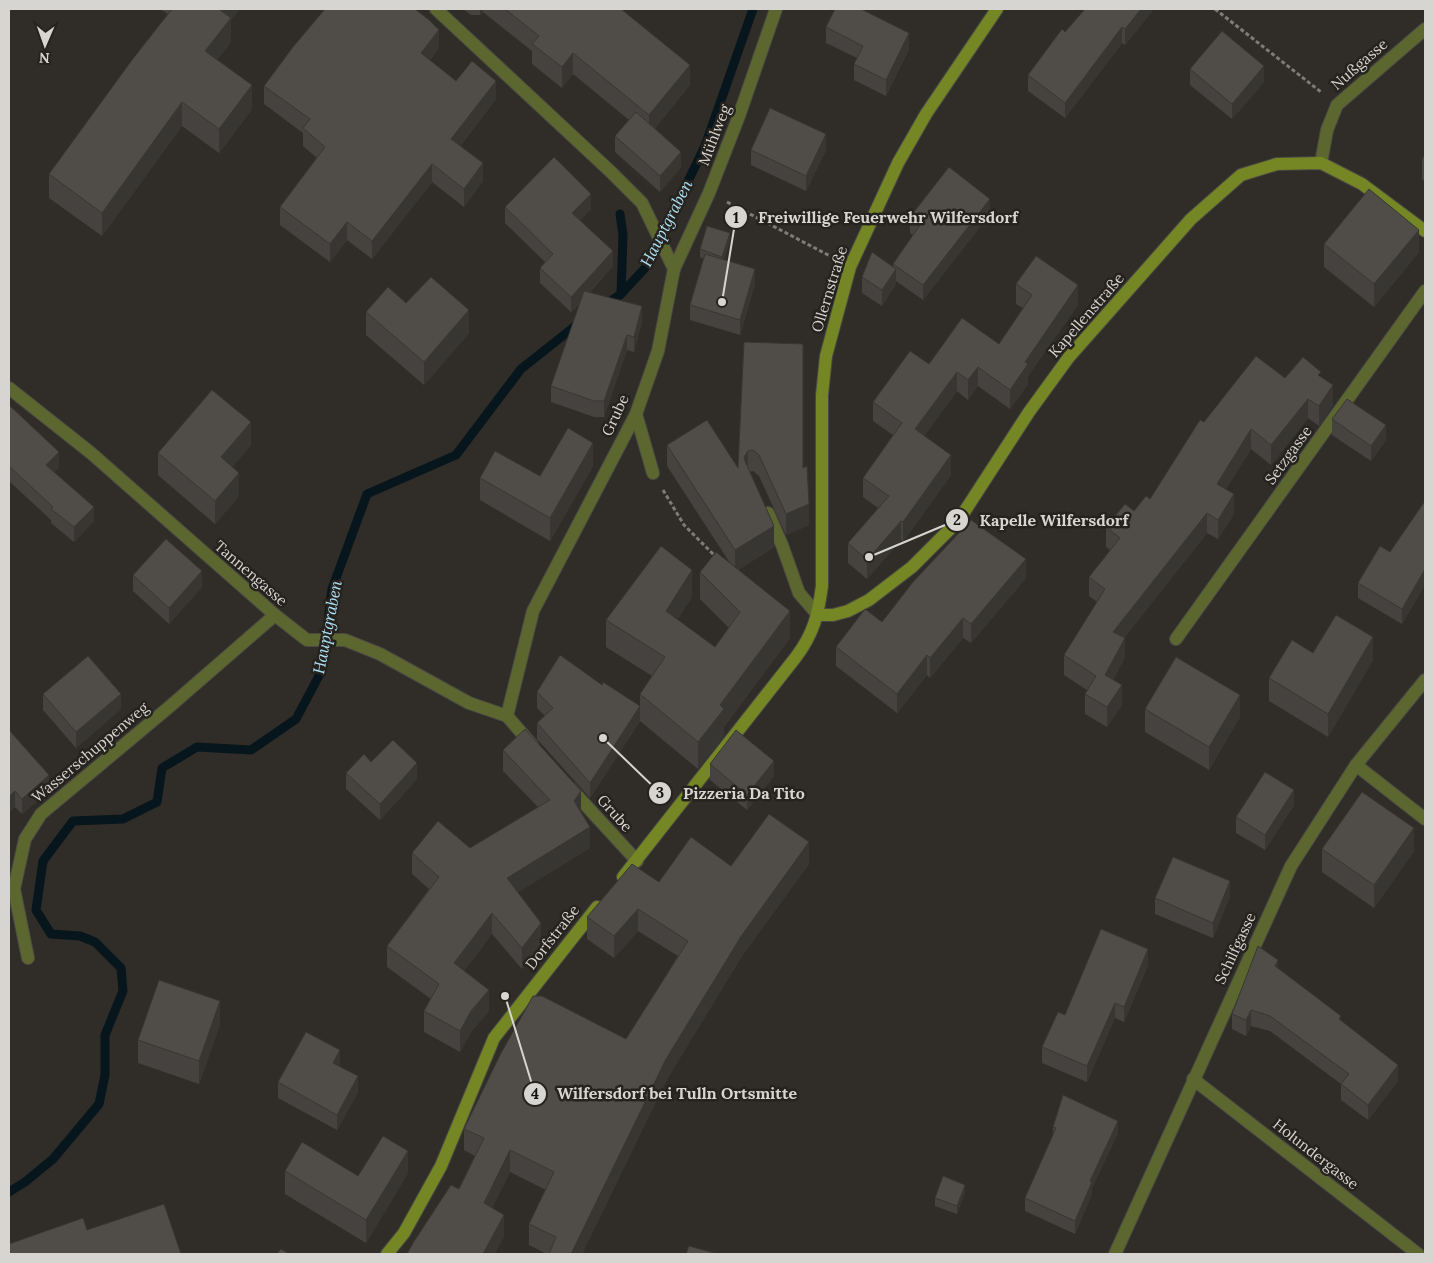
<svg xmlns="http://www.w3.org/2000/svg" width="1434" height="1263" font-family="Lora,serif">
<style>
.lines{fill:none;stroke-linecap:round;stroke-linejoin:round}
.stream{stroke:#07161c;stroke-width:9}
.lane-casing{stroke:#4b4844;stroke-width:14}
.street-casing{stroke:#4b4844;stroke-width:14}
.secondary-casing{stroke:#4b4844;stroke-width:14}
.path{stroke:#7e7c78;stroke-width:3;stroke-dasharray:4 2.5;stroke-linecap:butt}
.lane{stroke:#5b672f;stroke-width:12}
.street{stroke:#5b672f;stroke-width:12}
.secondary{stroke:#748724;stroke-width:12}
.wall{fill:#45423f}
.shaded-wall{fill:#383633}
.building{fill:#504d49;stroke:#383633}
.labels{text-anchor:middle;dominant-baseline:central;stroke-width:5;stroke-linejoin:round;paint-order:stroke}
.street-label{font-size:15px;fill:#d7d5d2;stroke:#26231f}
.water-label{font-size:16px;font-style:italic;fill:#ace1f5;stroke:#26231f}
.leader{fill:none;stroke:#d7d5d2;stroke-width:2}
.callout-dot{fill:#d7d5d2;stroke:#26231f;stroke-width:2}
.mark-label{font-size:15px;text-anchor:middle;font-weight:bold;fill:#111}
.callout-label{font-size:16px;text-anchor:middle;font-weight:bold;fill:#d7d5d2;stroke:#26231f;stroke-width:5;stroke-linejoin:round;paint-order:stroke}
</style>
<rect width="100%" height="100%" fill="#302d29"/>
<g class="lines">
<!-- stream -->
<g class="stream">
<path d="M620 214 623 235 621 294"/>
<path d="M604 306 621 294 647 266 705 146 753 9"/>
<path d="M9 1192 25 1182 53 1159 99 1104 105 1075V1035L123 991 121 968 95 942 80 936 51 934 36 910 43 861 73 821 123 819 157 802 162 768 197 747 251 750 296 719 322 670 332 589 367 494 456 455 521 369 579 323"/>
</g>
<!-- lane casing -->
<g class="lane-casing">
<g id="lane">
<path d="M636 414 653 473"/>
<path d="M768 513 782 545 799 593 818 615"/>
</g>
</g>
<!-- street casing -->
<g class="street-casing">
<g id="street">
<path d="M436 9 611 172 642 203 674 269 658 351 636 414 533 611 507 716 532 745"/>
<path d="M1321 163 1327 130 1337 105 1425 29"/>
<path d="M674 269 709 193 739 116 776 9"/>
<path d="M9 388 91 453 275 615 307 640H345L380 654 469 703 507 716"/>
<path d="M1176 639 1425 291"/>
<path d="M1356 765 1425 819"/>
<path d="M570 788 637 861"/>
<path d="M28 958 14 889 25 839 41 814 168 708 275 615"/>
<path d="M1193 1079 1418 1254"/>
<path d="M1115 1254 1291 866 1356 765 1425 680"/>
</g>
</g>
<!-- secondary casing -->
<g class="secondary-casing">
<g id="secondary">
<path d="M818 615H833L848 611 869 600 912 567 959 520 1029 412 1069 357 1191 219 1241 175 1277 164 1321 163 1362 184 1425 231"/>
<path d="M623 877 796 657C814 633 818 615 822 586V395L826 356 850 267 898 163 926 114 997 9"/>
<path d="M387 1254 404 1233 441 1166 494 1038 597 907"/>
</g>
</g>
<!-- path -->
<g class="path">
<path d="M1215 9 1321 92"/>
<path d="M727 202 832 257"/>
<path d="M663 490 684 525 716 557"/>
</g>
<!-- lane -->
<use href="#lane" class="lane"/>
<!-- street -->
<use href="#street" class="street"/>
<!-- secondary -->
<use href="#secondary" class="secondary"/>
</g>
<!-- wall -->
<g class="wall">
<path d="M160 9H240L231 20V42L217 60 252 109 219 153 182 126 102 236 49 198V174L168 14Z"/>
<path d="M463 9H621L690 85 655 128 681 167 660 192 615 152V136L629 120 573 74 562 88 532 64V51L483 12 480 15H471Z"/>
<path d="M1154 9 1125 45 1122 43 1065 118 1028 91V75L1065 32Z"/>
<path d="M826 27 909 49 886 96 854 80V64L857 58 826 43Z"/>
<path d="M439 48 430 60 456 81 496 99 460 146 483 181 464 207 432 182 372 259 347 240 330 262 280 225V207L317 158 303 146V133L264 104V86Z"/>
<path d="M1190 69 1264 82 1232 119 1190 85Z"/>
<path d="M751 150H826L806 191 751 165Z"/>
<path d="M1425 155V182L1422 179V159Z"/>
<path d="M505 207 591 209 580 220 613 266 590 292 642 321 634 352 627 350 604 417H594L551 402V386L581 302 571 312 540 283V268L545 262 505 223Z"/>
<path d="M990 214 923 300 896 281V284L882 306 862 293V277L893 267V264L913 235 910 233V217Z"/>
<path d="M730 241 724 259 755 284 740 335 690 320V305L704 259 700 257V249Z"/>
<path d="M1324 244 1419 252 1374 307 1324 267Z"/>
<path d="M1016 284 1078 305 1028 376V384L1010 409 978 386 968 400 957 391 924 436 951 475 903 542 901 540 867 579 848 563V543L878 508 863 497V478L893 435 873 421V402L929 364 999 344 1023 308 1016 304Z"/>
<path d="M406 303 469 333 424 385 366 335V312Z"/>
<path d="M744 342 803 468 809 525 786 535 759 476 753 471 749 472 774 547 738 570 790 638 724 727V736L698 769 640 721 590 798 537 739V723L545 716 537 708V692L602 685 640 706V694L652 676 606 647V620L692 597 677 620 715 647 729 628 700 599V572L730 563 667 466V445L738 468Z"/>
<path d="M1321 377 1333 405 1319 426 1308 418 1271 465 1251 449 1226 489 1234 514 1218 539 1207 533 1124 638 1125 657 1113 680 1122 705 1107 727 1085 714V694L1087 690 1064 675V655L1097 602 1089 596V577L1110 550 1106 547V527L1134 511 1150 499 1204 422 1285 378Z"/>
<path d="M9 405 59 467 54 472 94 521 74 542 51 523V520L9 481Z"/>
<path d="M1332 419 1386 440 1371 461 1332 435Z"/>
<path d="M251 445 232 467 239 496 215 524 158 475V453Z"/>
<path d="M593 466 550 541 480 500V478L540 476Z"/>
<path d="M1425 501V585L1402 624 1358 598V583L1390 552Z"/>
<path d="M133 575 202 587 169 624 133 591Z"/>
<path d="M1026 578 971 643 963 638 930 678 927 675 897 713 836 666V647L882 622Z"/>
<path d="M1313 653 1373 660 1328 737 1269 701V678Z"/>
<path d="M43 694 121 709 76 748 43 710Z"/>
<path d="M1145 709 1240 717 1209 770 1145 732Z"/>
<path d="M9 730 49 791 22 814 15 807 9 812Z"/>
<path d="M503 750 581 812 590 848 518 892 541 944 522 969 492 934 464 971 489 1011 471 1032 460 1052 424 1032V1011L431 999 387 967V946L429 889 412 874V853L470 848 538 807 503 771Z"/>
<path d="M371 762 417 779 380 820 346 789V773Z"/>
<path d="M710 764 774 776 747 810 710 780Z"/>
<path d="M1294 805 1265 850 1236 833V817Z"/>
<path d="M1322 849 1414 851 1374 908 1322 872Z"/>
<path d="M809 864 742 956 666 1081 582 1254H547L529 1245V1224L546 1190 510 1172 492 1208 504 1237 459 1189 475 1156 464 1150V1129L626 1039 678 956 638 931 614 958 587 939V917L659 882 731 866Z"/>
<path d="M1230 896 1213 938 1155 914V898Z"/>
<path d="M1148 965 1124 1022 1115 1018 1087 1082 1042 1063V1047Z"/>
<path d="M1278 968 1341 1021 1398 1081 1368 1120 1341 1100V1084L1270 1031 1251 1026 1246 1036 1232 1029V1014Z"/>
<path d="M220 1024 199 1084 138 1063V1040Z"/>
<path d="M340 1066 358 1092 337 1130 278 1098V1082Z"/>
<path d="M1053 1127 1118 1133 1092 1188V1194L1075 1234 1025 1211V1198L1053 1135Z"/>
<path d="M285 1171 358 1176 408 1173 366 1243 285 1194Z"/>
<path d="M965 1192 957 1214 935 1206V1198Z"/>
</g>
<!-- shaded-wall -->
<g class="shaded-wall">
<path d="M221 9H240L231 20V42L205 75V51Z"/>
<path d="M480 9H483V12L480 15Z"/>
<path d="M1141 9H1154L1125 45V29Z"/>
<path d="M1122 27V43L1065 118V103Z"/>
<path d="M439 30V48L421 71V53Z"/>
<path d="M909 33V49L886 96V80Z"/>
<path d="M573 53V74L562 88V67Z"/>
<path d="M690 65V85L649 136V115Z"/>
<path d="M1264 66V82L1232 119V104Z"/>
<path d="M496 81V99L451 157V139Z"/>
<path d="M252 85V109L219 153V129Z"/>
<path d="M182 102V126L102 236V213Z"/>
<path d="M826 134V150L806 191V176Z"/>
<path d="M681 152V167L660 192V176Z"/>
<path d="M483 163V181L464 207V189Z"/>
<path d="M432 164V182L372 259V241Z"/>
<path d="M591 194V209L572 228V213Z"/>
<path d="M990 199V214L923 300V285Z"/>
<path d="M347 222V240L330 262V244Z"/>
<path d="M1419 230V252L1374 307V284Z"/>
<path d="M730 233V241L722 265V257Z"/>
<path d="M613 251V266L571 312V297Z"/>
<path d="M755 269V284L740 335V320Z"/>
<path d="M896 269V284L882 306V290Z"/>
<path d="M1078 285V305L1028 376V384L1010 409V390L1025 362Z"/>
<path d="M642 306V321L634 352V337Z"/>
<path d="M469 310V333L424 385V362Z"/>
<path d="M627 335V350L604 417V401Z"/>
<path d="M978 367V386L968 400V380Z"/>
<path d="M957 372V391L915 449V429Z"/>
<path d="M1333 385V405L1319 426V406Z"/>
<path d="M1308 399V418L1271 465V445Z"/>
<path d="M251 422V445L221 480V457Z"/>
<path d="M1386 425V440L1371 461V446Z"/>
<path d="M1251 429V449L1217 504V484Z"/>
<path d="M593 443V466L550 541V518Z"/>
<path d="M748 451V472L744 478V457Z"/>
<path d="M59 452V467L46 480V465Z"/>
<path d="M951 455V475L903 542V522Z"/>
<path d="M239 473V496L215 524V501Z"/>
<path d="M1234 494V514L1218 539V520Z"/>
<path d="M809 504V525L786 535V514Z"/>
<path d="M94 507V521L74 542V527Z"/>
<path d="M1207 513V533L1113 652V632Z"/>
<path d="M901 521V540L867 579V560Z"/>
<path d="M774 526V547L735 572V550Z"/>
<path d="M1026 559V578L971 643V624Z"/>
<path d="M1425 569V585L1402 624V609Z"/>
<path d="M692 570V597L666 638V611Z"/>
<path d="M202 571V587L169 624V608Z"/>
<path d="M790 611V638L724 727V736L698 769V742L720 705Z"/>
<path d="M963 618V638L930 678V658Z"/>
<path d="M1373 637V660L1328 737V714Z"/>
<path d="M1125 638V657L1105 695V675Z"/>
<path d="M927 655V675L897 713V694Z"/>
<path d="M1122 685V705L1107 727V707Z"/>
<path d="M121 694V709L76 748V732Z"/>
<path d="M1240 695V717L1209 770V747Z"/>
<path d="M640 706V721L590 798V783Z"/>
<path d="M774 761V776L747 810V795Z"/>
<path d="M417 763V779L380 820V804Z"/>
<path d="M49 775V791L22 814V799Z"/>
<path d="M1294 790V805L1265 850V835Z"/>
<path d="M15 791V807L9 812V797Z"/>
<path d="M581 791V812L574 801Z"/>
<path d="M590 827V848L507 899V878Z"/>
<path d="M1414 828V851L1374 908V885Z"/>
<path d="M809 842V864L742 956 666 1081 582 1254H571L666 1059 742 935Z"/>
<path d="M1230 881V896L1213 938V923Z"/>
<path d="M638 909V931L614 958V936Z"/>
<path d="M492 913V934L454 984V963Z"/>
<path d="M541 923V944L522 969V948Z"/>
<path d="M1148 949V965L1124 1022V1007Z"/>
<path d="M1278 960V976L1275 966Z"/>
<path d="M489 990V1011L471 1032 460 1052V1031L471 1011Z"/>
<path d="M220 1001V1024L199 1084V1061Z"/>
<path d="M1115 1003V1018L1087 1082V1066Z"/>
<path d="M1251 1010V1026L1246 1036V1020Z"/>
<path d="M340 1050V1066L333 1063Z"/>
<path d="M1398 1065V1081L1368 1120V1105Z"/>
<path d="M358 1076V1092L337 1130V1115Z"/>
<path d="M1118 1121V1133L1092 1188V1194L1075 1234V1221L1090 1181Z"/>
<path d="M510 1150V1172L484 1225V1203Z"/>
<path d="M408 1151V1173L366 1243V1220Z"/>
<path d="M965 1185V1192L957 1214V1206Z"/>
<path d="M504 1215V1237L495 1254H483Z"/>
</g>
<!-- building -->
<g class="building">
<path d="M172 9H221L220 10 231 18 205 51 252 85 219 129 182 102 102 213 49 174 132 60Z"/>
<path d="M325 9H415L429 20 439 30 421 53 456 81 472 61 496 81 451 139 483 163 464 189 432 164 372 241 347 222 330 244 280 207 325 147 303 128 310 119 264 86 293 47Z"/>
<path d="M505 9H621L690 65 649 115 573 53 562 67 532 44 539 36Z"/>
<path d="M835 9H861L909 33 886 80 854 64 863 46 826 27Z"/>
<path d="M1085 9H1141L1125 29 1122 27 1065 103 1028 75 1062 29 1065 32Z"/>
<path d="M1222 31 1264 66 1232 104 1190 69Z"/>
<path d="M770 108 826 134 806 176 751 150Z"/>
<path d="M636 112 681 152 660 176 615 136Z"/>
<path d="M1425 155V161L1422 159Z"/>
<path d="M554 157 591 194 572 213 613 251 571 297 540 268 553 254 505 207Z"/>
<path d="M949 167 990 199 923 285 893 264 920 225 910 217Z"/>
<path d="M1369 189 1419 230 1374 284 1324 244Z"/>
<path d="M707 226 730 233 722 257 700 249Z"/>
<path d="M872 252 896 269 882 290 862 277Z"/>
<path d="M705 254 755 269 740 320 690 305Z"/>
<path d="M1036 256 1078 285 1025 362 1028 364 1010 390 978 367 968 380 957 372 915 429 951 455 903 522 901 521 867 560 848 543 889 496 863 478 902 423 873 402 910 351 929 364 962 318 999 344 1032 295 1016 284Z"/>
<path d="M431 277 469 310 424 362 366 312 388 287 406 303Z"/>
<path d="M584 291 642 306 634 337 627 335 604 401H594L551 386Z"/>
<path d="M744 342 803 344V468L807 466 809 504 786 514 759 455 753 450 748 451 744 457 745 461 774 526 735 550 667 445 707 420 738 468Z"/>
<path d="M1256 356 1285 378 1303 357 1321 372 1318 375 1333 385 1319 406 1308 399 1271 445 1251 429 1217 484 1234 494 1218 520 1207 513 1113 632 1125 638 1105 675 1122 685 1107 707 1085 694 1096 676 1064 655 1105 589 1089 577 1120 538 1106 527 1125 504 1134 511 1146 496 1150 499 1200 420 1204 422Z"/>
<path d="M212 390 251 422 221 457 239 473 215 501 158 453Z"/>
<path d="M1347 399 1386 425 1371 446 1332 419Z"/>
<path d="M9 405 59 452 46 465 94 507 74 527 51 509 53 507 9 466Z"/>
<path d="M568 428 593 443 550 518 480 478 495 451 540 476Z"/>
<path d="M1425 501V569L1402 609 1358 583 1380 546 1390 552Z"/>
<path d="M971 520 1026 559 971 624 963 618 930 658 927 655 897 694 836 647 865 609 882 622 913 582Z"/>
<path d="M166 539 202 571 169 608 133 575Z"/>
<path d="M661 546 692 570 666 611 715 647 740 612 700 572 716 552 790 611 720 705 724 709 698 742 640 694 665 657 606 620Z"/>
<path d="M1336 615 1373 637 1328 714 1269 678 1292 640 1313 653Z"/>
<path d="M560 655 602 685 603 682 640 706 590 783 537 723 553 708 537 692Z"/>
<path d="M88 656 121 694 76 732 43 694Z"/>
<path d="M1176 657 1240 695 1209 747 1145 709Z"/>
<path d="M525 729 581 791 574 801 590 827 507 878 541 923 522 948 492 913 454 963 489 990 471 1011 460 1031 424 1011 439 984 387 946 439 877 412 853 438 821 470 848 550 800 503 750Z"/>
<path d="M9 730 49 775 22 799 15 791 9 797Z"/>
<path d="M736 730 774 761 747 795 710 764Z"/>
<path d="M393 740 417 763 380 804 346 773 364 754 371 762Z"/>
<path d="M1265 772 1294 790 1265 835 1236 817Z"/>
<path d="M1362 792 1414 828 1374 885 1322 849Z"/>
<path d="M769 814 809 842 742 935 666 1059 571 1254H549L556 1237 529 1224 554 1172 510 1150 484 1203 504 1215 483 1254H407L413 1243 451 1185 459 1189 484 1138 464 1129 500 1055 533 996H542L626 1039 688 941 638 909 614 936 587 917 632 864 659 882 691 837 731 866Z"/>
<path d="M1173 857 1230 881 1213 923 1155 898Z"/>
<path d="M1101 929 1148 949 1124 1007 1115 1003 1087 1066 1042 1047 1058 1012 1065 1015Z"/>
<path d="M1258 946 1278 960 1275 966 1341 1016 1339 1019 1398 1065 1368 1105 1341 1084 1349 1074 1270 1016 1251 1010 1246 1020 1232 1014Z"/>
<path d="M159 980 220 1001 199 1061 138 1040Z"/>
<path d="M306 1032 340 1050 333 1063 358 1076 337 1115 278 1082Z"/>
<path d="M1063 1095 1118 1121 1090 1181 1092 1182 1075 1221 1025 1198 1056 1128 1053 1127Z"/>
<path d="M383 1136 408 1151 366 1220 285 1171 302 1142 358 1176Z"/>
<path d="M943 1176 965 1185 957 1206 935 1198Z"/>
<path d="M164 1204 181 1254H9V1244L83 1218 87 1230Z"/>
<path d="M689 1246 718 1254H686Z"/>
<path d="M281 1249 289 1254H277Z"/>
</g>
<g class="labels">
<!-- street labels -->
<g class="street-label">
<text transform="translate(1359 64) rotate(-41)">Nußgasse</text>
<text transform="translate(714 135) rotate(-69)">Mühlweg</text>
<text transform="translate(829 289) rotate(-73)">Ollernstraße</text>
<text transform="translate(1086 315) rotate(-49)">Kapellenstraße</text>
<text transform="translate(615 415) rotate(-65)">Grube</text>
<text transform="translate(1288 455) rotate(-54)">Setzgasse</text>
<text transform="translate(251 573) rotate(41)">Tannengasse</text>
<text transform="translate(90 752) rotate(-40)">Wasserschuppenweg</text>
<text transform="translate(615 813) rotate(48)">Grube</text>
<text transform="translate(552 937) rotate(-52)">Dorfstraße</text>
<text transform="translate(1235 948) rotate(-65)">Schilfgasse</text>
<text transform="translate(1316 1154) rotate(38)">Holundergasse</text>
</g>
<!-- water labels -->
<g class="water-label">
<text transform="translate(666 223) rotate(-63)">Hauptgraben</text>
<text transform="translate(327 627) rotate(-79)">Hauptgraben</text>
</g>
</g>
<!-- callouts -->
<path class="leader" d="M722 302L736 217M869 557L957 520M603 738L660 793M505 996L535 1094"/>
<g class="callout-dot">
<circle cx="722" cy="302" r="5"/>
<circle cx="869" cy="557" r="5"/>
<circle cx="603" cy="738" r="5"/>
<circle cx="505" cy="996" r="5"/>
<circle cx="736" cy="217" r="12"/>
<circle cx="957" cy="520" r="12"/>
<circle cx="660" cy="793" r="12"/>
<circle cx="535" cy="1094" r="12"/>
</g>
<g class="mark-label">
<text x="736" y="223">1</text>
<text x="957" y="525">2</text>
<text x="660" y="798">3</text>
<text x="535" y="1099">4</text>
</g>
<g class="callout-label">
<text x="888" y="223">Freiwillige Feuerwehr Wilfersdorf</text>
<text x="1054" y="526">Kapelle Wilfersdorf</text>
<text x="744" y="799">Pizzeria Da Tito</text>
<text x="677" y="1099">Wilfersdorf bei Tulln Ortsmitte</text>
</g>
<!-- border -->
<rect width="1434" height="1263" fill="none" stroke="#d7d5d2" stroke-width="20"/>
<!-- north arrow -->
<g transform="translate(45 45) rotate(182)" stroke="#26231f" stroke-width="4" paint-order="stroke">
<path d="M0-4L9 19L0 12L-9 19Z" fill="#d7d5d2"/>
<text y="-8" font-size="14" font-weight="bold" text-anchor="middle" fill="#d7d5d2">N</text>
</g>
</svg>
